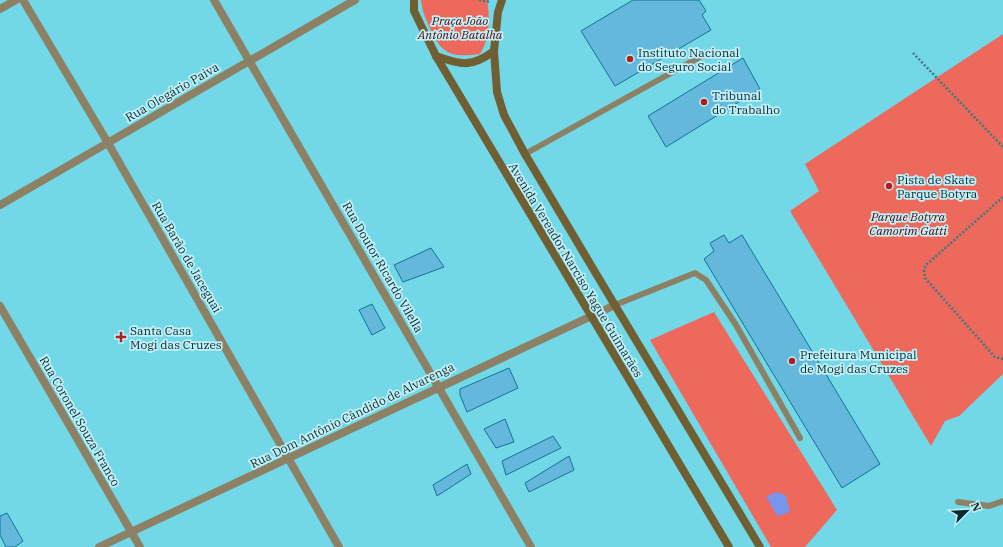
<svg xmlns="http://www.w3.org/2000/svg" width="1003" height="547" font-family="'IBM Plex Serif',serif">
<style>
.green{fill:#ed695b}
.water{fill:#7795ed}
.building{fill:#64b8dc;stroke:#127395}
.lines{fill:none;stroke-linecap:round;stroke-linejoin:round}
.path{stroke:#397a84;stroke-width:2.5;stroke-dasharray:2 2;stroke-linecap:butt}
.service{stroke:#8c8164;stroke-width:6}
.minor{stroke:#8c8164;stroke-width:8}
.tertiary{stroke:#8c8164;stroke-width:8}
.secondary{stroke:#705f33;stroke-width:8}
.poi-dot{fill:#b0201b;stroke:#c2f0f8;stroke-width:1.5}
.labels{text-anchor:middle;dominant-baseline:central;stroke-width:3.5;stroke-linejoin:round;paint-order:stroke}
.park-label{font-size:12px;font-style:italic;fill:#570000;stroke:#c2f0f8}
.poi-label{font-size:12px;fill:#092a2f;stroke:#c2f0f8;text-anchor:start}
.street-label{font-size:12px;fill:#092a2f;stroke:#c2f0f8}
</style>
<rect width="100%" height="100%" fill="#72d8e7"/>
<!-- green -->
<g class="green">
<path d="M421 0H487C490 17 490 39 480 54 450 58 441 54 429 26 425 17 422 10 421 0Z"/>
<path d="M1003 34V374L959 416 945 421 931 446 790 211 819 191 805 164Z"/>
<path d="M714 312 837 510 805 547H771L650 340Z"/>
</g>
<!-- water -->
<path class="water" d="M778 492 786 496 790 512 777 516 766 496Z"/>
<!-- building -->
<g class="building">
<path d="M633 0H699L706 11 702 15 711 30 615 86 581 31Z"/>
<path d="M743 58 760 89 666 147 648 116Z"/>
<path d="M724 235 729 243 742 235 880 464 842 488 704 259 714 251 710 243Z"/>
<path d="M431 248 444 267 403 282 394 265Z"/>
<path d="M372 304 385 328 372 335 359 310Z"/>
<path d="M509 368 518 388 467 412 460 395V389Z"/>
<path d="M505 419 514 442 496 448 484 429Z"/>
<path d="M553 436 561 448 506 475 502 461Z"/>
<path d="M569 456 574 470 529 492 525 483Z"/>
<path d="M467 464 471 474 437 496 433 485Z"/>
<path d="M7 513 23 541 15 547H6L0 535V516Z"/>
</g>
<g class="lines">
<!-- path -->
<g class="path">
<path d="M479 0 491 2"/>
<path d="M913 53 1003 147"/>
<path d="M1003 197 926 265 924 270 925 278 995 357 1003 359"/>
</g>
<!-- service -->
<g class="service">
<path d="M525 154 707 53"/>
<path d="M615 305 695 273 706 280 736 325 800 438"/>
<path d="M958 502 989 506 1003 501"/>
</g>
<!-- minor -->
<g class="minor">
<path d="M23 0 108 143 339 547"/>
<path d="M0 9 16 0"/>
<path d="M0 205 355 0"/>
<path d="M0 306 140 547"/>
<path d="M99 547 615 305"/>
</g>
<!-- tertiary -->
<path class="tertiary" d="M214 0 531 547"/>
<!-- secondary -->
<g class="secondary">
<path d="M414 0V11L436 56 729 547"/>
<path d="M502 0 498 12 494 51 497 92 504 115 525 154 595 272 760 547"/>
<path d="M436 56C461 65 471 68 494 51"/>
</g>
</g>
<!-- markers -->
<g class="poi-dot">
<circle cx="630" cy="59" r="4"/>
<circle cx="704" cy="102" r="4"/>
<circle cx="889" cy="186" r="4"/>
<path d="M119 331h4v4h4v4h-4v4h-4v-4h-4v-4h4z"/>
<circle cx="792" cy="361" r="4"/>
</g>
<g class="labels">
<!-- park labels -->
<g class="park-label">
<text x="460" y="20">Praça João<tspan x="460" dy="14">Antônio Batalha</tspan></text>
<text x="908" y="216">Parque Botyra<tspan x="908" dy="14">Camorim Gatti</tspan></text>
</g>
<!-- poi labels -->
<g class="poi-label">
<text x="638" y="52">Instituto Nacional<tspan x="638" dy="14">do Seguro Social</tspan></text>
<text x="712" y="95">Tribunal<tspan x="712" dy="14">do Trabalho</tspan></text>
<text x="897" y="179">Pista de Skate<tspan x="897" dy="14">Parque Botyra</tspan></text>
<text x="130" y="330">Santa Casa<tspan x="130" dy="14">Mogi das Cruzes</tspan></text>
<text x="800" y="354">Prefeitura Municipal<tspan x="800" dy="14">de Mogi das Cruzes</tspan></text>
</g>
<!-- street labels -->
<g class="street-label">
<text transform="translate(172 92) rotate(-30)">Rua Olegário Paiva</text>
<text transform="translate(187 257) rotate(60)">Rua Barão de Jaceguai</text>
<text transform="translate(383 267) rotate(60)">Rua Doutor Ricardo Vilella</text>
<text transform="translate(576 270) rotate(59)">Avenida Vereador Narciso Yague Guimarães</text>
<text transform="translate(352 415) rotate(-26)">Rua Dom Antônio Cândido de Alvarenga</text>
<text transform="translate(80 421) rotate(60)">Rua Coronel Souza Franco</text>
</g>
</g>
<!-- north arrow -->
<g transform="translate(967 511) rotate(66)" stroke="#c2f0f8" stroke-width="3" paint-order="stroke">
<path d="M0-3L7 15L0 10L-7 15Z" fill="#092a2f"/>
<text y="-6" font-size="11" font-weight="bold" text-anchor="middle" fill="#092a2f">N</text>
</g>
</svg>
